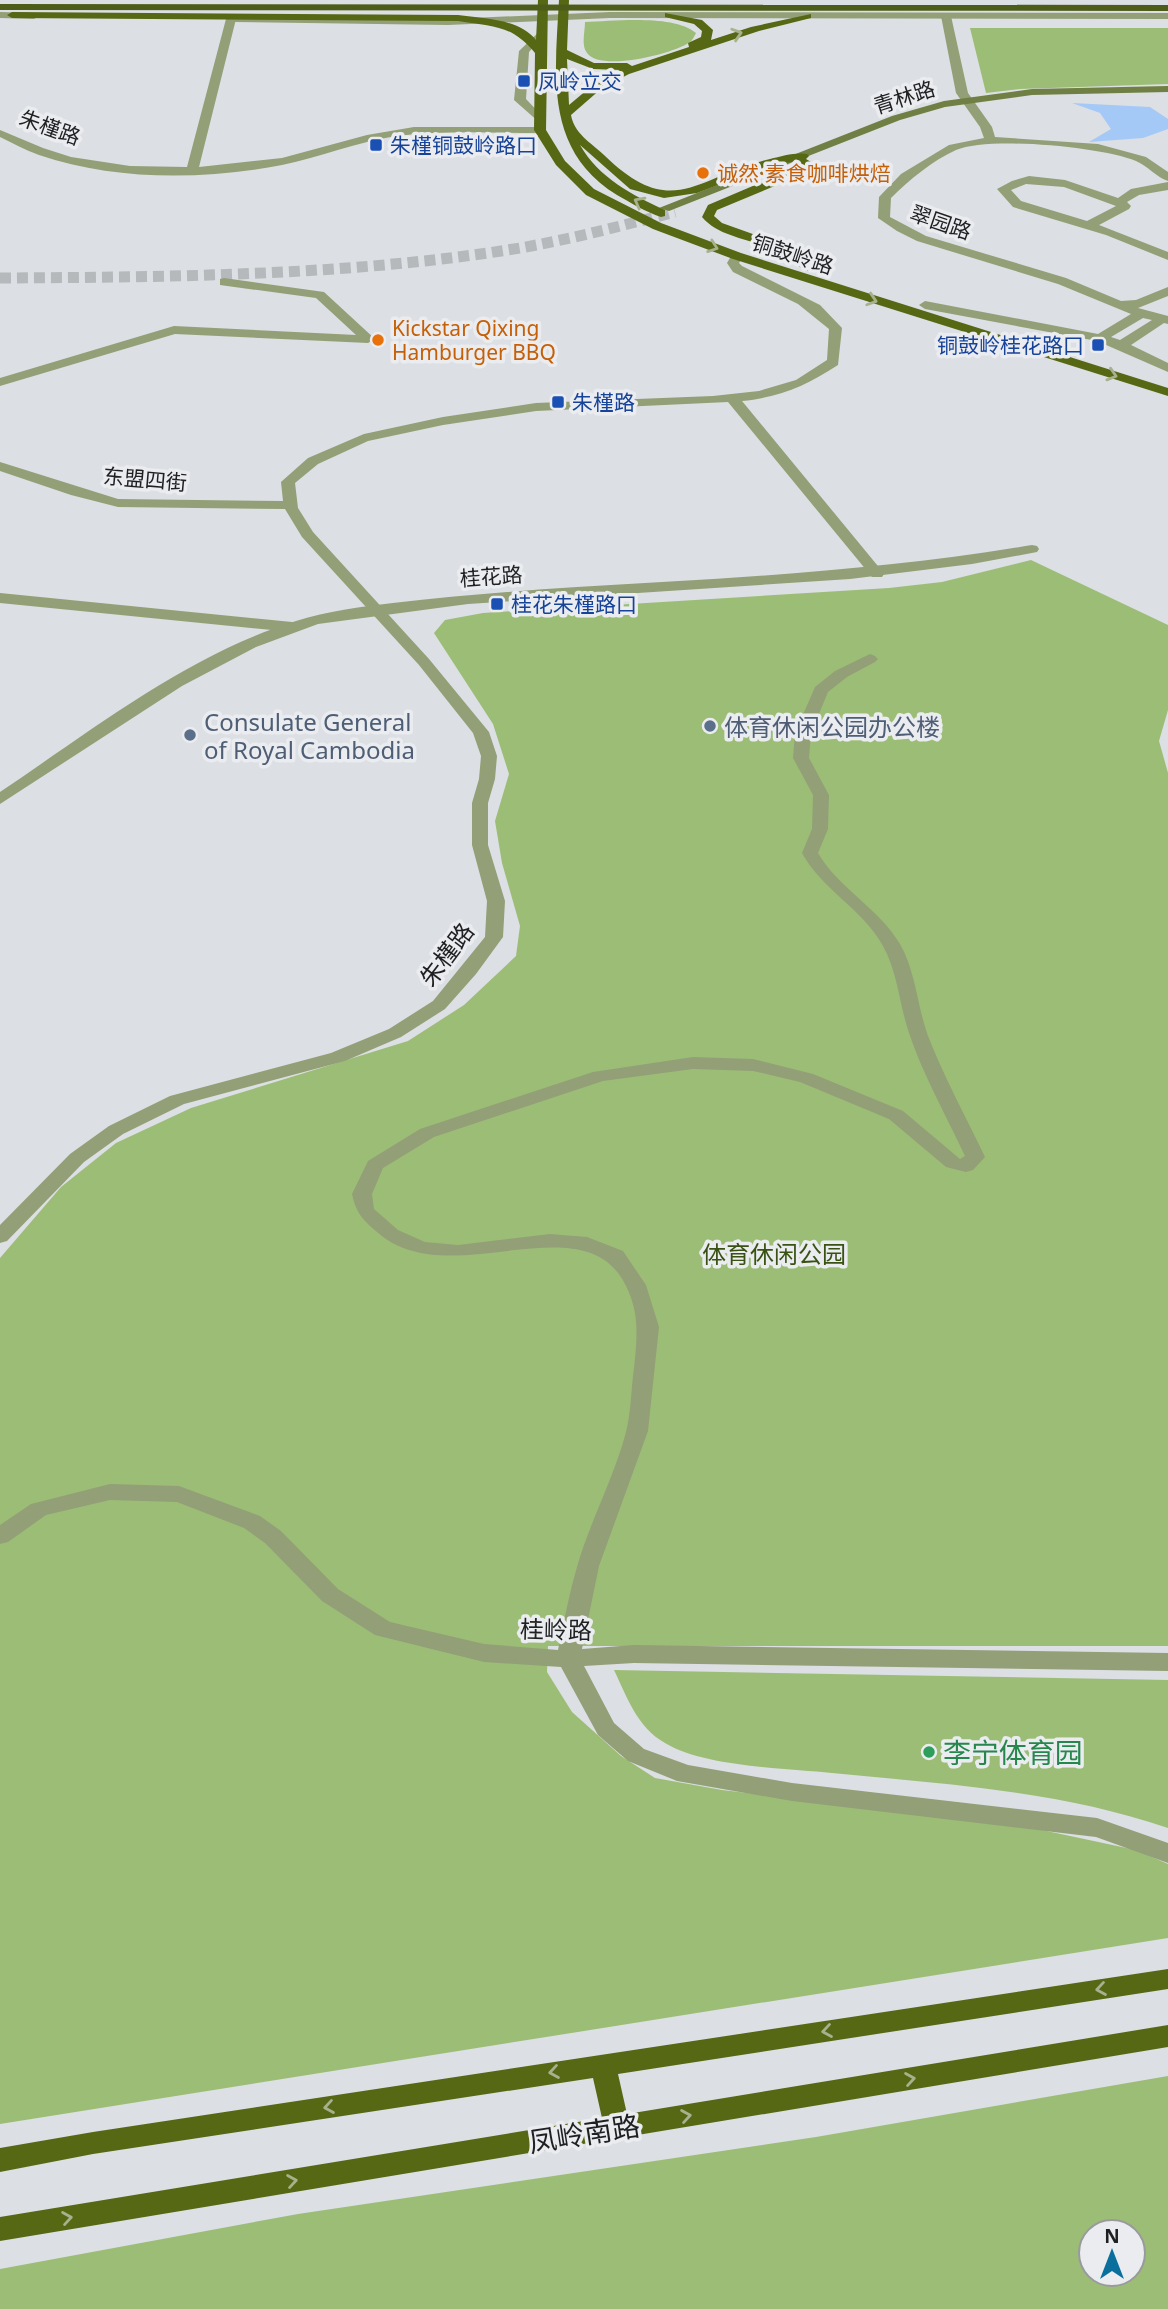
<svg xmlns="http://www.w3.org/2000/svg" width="1168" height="2309" font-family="'Noto Sans','Noto Sans SC',sans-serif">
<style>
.green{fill:#9cbd76;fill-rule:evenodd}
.water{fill:#a4c9f6}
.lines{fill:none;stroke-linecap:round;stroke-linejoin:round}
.secondary-tunnel{stroke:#b6b9bc;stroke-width:11;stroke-dasharray:11 6;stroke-linecap:butt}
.minor{fill:#939f77;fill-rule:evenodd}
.tertiary{fill:#939f77;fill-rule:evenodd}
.secondary{fill:#707f43;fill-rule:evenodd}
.primary{fill:#566814;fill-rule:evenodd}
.trunk{fill:#4e5c19;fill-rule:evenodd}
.oneway{stroke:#a7b18d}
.transit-dot{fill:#1a4fb4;stroke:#eaecf0;stroke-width:2.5}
.food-dot{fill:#e8710a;stroke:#eaecf0;stroke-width:2.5}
.service-dot{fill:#5c6f8a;stroke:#eaecf0;stroke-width:2.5}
.leisure-dot{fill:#2e9e5b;stroke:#eaecf0;stroke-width:2.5}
.labels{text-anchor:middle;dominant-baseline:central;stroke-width:7;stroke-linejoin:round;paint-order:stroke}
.far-transit-label{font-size:21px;fill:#164399;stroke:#eaecf0;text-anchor:start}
.far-street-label{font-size:21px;fill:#1f2021;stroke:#eaecf0}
.far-food-label{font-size:21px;fill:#c56008;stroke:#eaecf0;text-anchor:start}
.service-label{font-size:24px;fill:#4e5e75;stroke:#eaecf0;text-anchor:start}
.street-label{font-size:24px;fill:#1f2021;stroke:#eaecf0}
.park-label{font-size:24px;fill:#395213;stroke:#eaecf0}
.near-leisure-label{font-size:28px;fill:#27864d;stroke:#eaecf0;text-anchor:start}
.near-street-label{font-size:28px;fill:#1f2021;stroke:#eaecf0}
</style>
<rect width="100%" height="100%" fill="#dcdfe3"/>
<!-- green -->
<g class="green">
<path d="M585 22C614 21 674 14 696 33 695 35 692 41 690 42 674 54 600 72 587 53 581 46 585 31 585 22Z"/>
<path d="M970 28H1168V84L1020 89 986 93Z"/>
<path d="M1031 560 1168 625V710L1159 741 1168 773V1646H548L547 1672 572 1712 621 1756 655 1778 722 1790 1014 1824 1136 1850 1168 1864V1938L0 2124V1258L61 1187 116 1143 191 1108 408 1041 464 1005 516 956 520 926 502 863 495 821 509 774 493 724 434 633 445 620 483 613 889 588 942 582Z"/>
<path d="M614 1670 1168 1680V1828C1060 1791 945 1784 832 1773 786 1768 704 1767 665 1743 637 1727 627 1697 614 1670Z"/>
<path d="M1168 2076V2309H0V2269L298 2214 816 2137ZM1133 2232V2274H1091V2232Z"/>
</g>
<!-- water -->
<path class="water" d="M1072 103 1150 107 1168 119V129L1143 138 1089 142 1111 129 1100 113Z"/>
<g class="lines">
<!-- secondary-tunnel -->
<path class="secondary-tunnel" d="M0 278C173 277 348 276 520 248 572 239 624 225 675 212"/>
<!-- minor -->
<g class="minor">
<path d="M946 13 951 16 968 93 992 127 995 137 1098 144 1146 157 1168 172V181C1156 177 1148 166 1136 161 1102 147 989 136 956 150 932 161 909 180 891 198L890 217 926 236 1066 278 1121 301 1136 300 1168 287V296L1138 308 1168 316V324L1164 323 1131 345 1168 363V372L1097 341 925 309 919 305 925 301 1098 334 1131 314 1058 284 917 241 897 231 878 218 879 197 901 174 949 145 984 138 980 127 956 93 941 16ZM1143 318 1152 320 1120 340 1111 337Z"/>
<path d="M231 16 236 19 199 167 282 158 367 135 414 127H540L546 130 540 133C492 133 444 130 396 136 357 142 320 157 282 165 204 180 115 181 39 155 25 150 13 143 0 137V130L43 148 71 157 130 166 187 167 226 19Z"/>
<path d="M541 30 546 33 529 52 526 99 546 120 540 123 514 100 519 51Z"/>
<path d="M1029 176 1065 180 1118 198 1131 189 1168 182V190L1139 195 1127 202 1131 206 1129 209 1099 225 1168 252V260L1106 235 1013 207 997 189 1012 181ZM1026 184 1064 187 1116 206 1087 221 1021 201 1011 190Z"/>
<path d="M737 252 743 256 739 263 742 266 820 305 842 328 838 365C806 386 780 397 742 401L882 571 884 574 882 577H872L728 402 536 411 443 425 368 441 318 464 295 483 298 508 313 532 429 659 489 732 497 756 495 779 488 803V845L505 901 503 937 476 974 445 1009 401 1037 345 1061 184 1104 123 1134 84 1162 7 1241 0 1243V1225L70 1154 109 1126 170 1096 331 1053 389 1029 433 1001 485 937 487 901 472 845V803L479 779 481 756 473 733 419 665 302 537 285 509 118 507 71 495 0 471V462L118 499 283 501 281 482 308 458 364 434 443 417 536 403 713 396 759 391 796 380 827 360 829 329 798 304 733 272 727 263 733 253Z"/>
<path d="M224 278 324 292 375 339 368 343 175 334 0 386V378L174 326 356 335 316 298 220 285V279Z"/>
<path d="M0 593 292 622 300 627 292 632 0 603Z"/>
<path d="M870 654 875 656 878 659 875 662 847 677 828 692 811 733 809 758 829 795 828 829 818 853C839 889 879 908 900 944 916 972 917 1006 928 1036 944 1077 966 1117 985 1157L973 1170 966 1172 946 1167 889 1119 800 1082 753 1071 693 1069 603 1081 434 1137 383 1168 372 1194 374 1209 398 1230 425 1242 458 1245 550 1234 587 1237 623 1251 646 1285 659 1327 648 1431 599 1566 582 1649 634 1645 1168 1653V1671L634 1663 584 1666 614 1723 644 1749 688 1765 792 1783 1097 1818 1168 1843V1863L1096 1837 792 1801 677 1781 628 1761 598 1735 561 1667 484 1662 375 1635 322 1601 265 1543 244 1528 177 1502 110 1500 46 1515 8 1542 0 1544V1525L31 1504 110 1484 179 1486 260 1516 281 1531 338 1589 390 1622 484 1644 558 1650C564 1622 569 1594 577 1567 590 1521 614 1478 626 1432 631 1412 631 1389 634 1368 637 1338 640 1314 626 1286 584 1199 448 1296 377 1232 363 1220 356 1213 352 1194L368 1161 420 1129 593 1072 693 1057 753 1059 813 1074 903 1111 960 1159 965 1156C946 1115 923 1075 909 1033 899 1004 898 973 883 946 863 909 823 891 802 853L812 829 813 795 793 758 795 733 815 687 835 671Z"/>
</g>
<!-- tertiary -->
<g class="tertiary">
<path d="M0 12 34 13 39 16 34 19 0 18Z"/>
<path d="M610 12 1168 13V19L610 18 448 25 235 22 230 19 235 16 448 19Z"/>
<path d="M1032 545 1037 546 1039 549 1037 552 972 564 850 579 468 604 318 624 256 647 182 686 0 804V792C94 729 187 655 296 621 328 611 360 607 393 603 454 596 515 591 577 587 730 578 881 571 1032 545Z"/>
</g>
<!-- secondary -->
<path class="secondary" d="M1168 86V92L1032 95 945 107 900 120 669 211 659 208 892 116 944 101 1032 89Z"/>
<!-- primary -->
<g class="primary">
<path d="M538 0H548L546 130 565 161 594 189 661 223 741 253 1168 388V396L733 259 653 229 586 195 556 165 534 130 535 53C511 24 493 27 458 21L12 18 7 15 12 12 458 15C484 19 518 18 536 40Z"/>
<path d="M559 0H569L567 50 594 63H627L632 66 689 47 688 43 701 37 702 31 694 24 665 17V13L702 20 713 30 711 40 751 27 811 14V18L759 31 629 74 602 88 571 115C574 133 590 142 604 155 673 222 695 177 770 159 782 156 796 152 807 154L809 156 806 159 811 162 809 164 777 185 717 210 714 216 722 223 778 243 819 266V272C804 274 785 256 771 249 748 238 719 237 702 217L708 205 769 179 800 160 762 168 697 193 664 198 630 189 580 145C599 178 632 195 665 210V216L661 217C646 212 631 203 617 195 544 150 555 75 559 0ZM567 59 593 69 620 70 594 84 569 105Z"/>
<path d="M1168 1969V1989L618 2074 627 2114 1168 2025V2047L0 2241V2217L602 2118 593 2078 93 2154 0 2172V2148L93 2132Z"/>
</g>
<!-- trunk -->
<path class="trunk" d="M0 4 1168 5V11L0 10Z"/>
</g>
<!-- one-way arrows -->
<defs><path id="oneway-chevron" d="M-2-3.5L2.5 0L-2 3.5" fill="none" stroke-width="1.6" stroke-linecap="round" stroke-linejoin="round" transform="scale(1.75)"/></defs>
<g class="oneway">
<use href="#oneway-chevron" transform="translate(737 34) rotate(-18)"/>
<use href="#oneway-chevron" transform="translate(639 202) rotate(-152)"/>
<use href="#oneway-chevron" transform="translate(713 247) rotate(20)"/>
<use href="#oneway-chevron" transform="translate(872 300) rotate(18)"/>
<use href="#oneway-chevron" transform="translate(1112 375) rotate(17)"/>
<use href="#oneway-chevron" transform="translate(1101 1989) rotate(171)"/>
<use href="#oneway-chevron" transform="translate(827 2031) rotate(171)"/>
<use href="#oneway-chevron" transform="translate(554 2072) rotate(171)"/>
<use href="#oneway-chevron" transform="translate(910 2079) rotate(-9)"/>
<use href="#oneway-chevron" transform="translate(329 2107) rotate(171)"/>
<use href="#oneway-chevron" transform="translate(686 2116) rotate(-9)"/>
<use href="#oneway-chevron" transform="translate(292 2181) rotate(-9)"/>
<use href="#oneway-chevron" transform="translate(67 2218) rotate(-9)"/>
</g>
<!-- markers -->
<g class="transit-dot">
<rect x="517" y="74" width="14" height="14" rx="3.5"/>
<rect x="369" y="138" width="14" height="14" rx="3.5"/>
<rect x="1091" y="338" width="14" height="14" rx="3.5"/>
<rect x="551" y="395" width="14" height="14" rx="3.5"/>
<rect x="490" y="597" width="14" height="14" rx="3.5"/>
</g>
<g class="food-dot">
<circle cx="703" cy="173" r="7"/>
<circle cx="378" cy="340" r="7"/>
</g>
<g class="service-dot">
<circle cx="710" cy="726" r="7"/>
<circle cx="190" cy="735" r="7"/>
</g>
<circle class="leisure-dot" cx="929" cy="1752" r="7"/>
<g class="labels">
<!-- far-transit labels -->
<g class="far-transit-label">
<text x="538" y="81">凤岭立交</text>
<text x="390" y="145">朱槿铜鼓岭路口</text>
<text x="1084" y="345" text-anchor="end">铜鼓岭桂花路口</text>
<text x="572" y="402">朱槿路</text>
<text x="511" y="604">桂花朱槿路口</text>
</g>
<!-- far-street labels -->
<g class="far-street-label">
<text transform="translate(904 97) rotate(-18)">青林路</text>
<text transform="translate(50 127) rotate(20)">朱槿路</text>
<text transform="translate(941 222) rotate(19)">翠园路</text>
<text transform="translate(793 254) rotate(18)">铜鼓岭路</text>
<text transform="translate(145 479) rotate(5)">东盟四街</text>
<text transform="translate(491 576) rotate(-4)">桂花路</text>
</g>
<!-- far-food labels -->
<g class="far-food-label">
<text x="717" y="173">诚然·素食咖啡烘焙</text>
<text x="392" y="328">Kickstar Qixing<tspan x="392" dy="24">Hamburger BBQ</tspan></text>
</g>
<!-- service labels -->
<g class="service-label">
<text x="204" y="721">Consulate General<tspan x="204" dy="28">of Royal Cambodia</tspan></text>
<text x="724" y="726">体育休闲公园办公楼</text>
</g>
<!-- street labels -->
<g class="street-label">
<text transform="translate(446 954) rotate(-53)">朱槿路</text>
<text transform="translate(556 1629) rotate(1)">桂岭路</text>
</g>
<!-- park labels -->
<g class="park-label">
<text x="774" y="1253">体育休闲公园</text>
</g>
<!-- near-leisure labels -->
<g class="near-leisure-label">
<text x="943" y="1752">李宁体育园</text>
</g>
<!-- near-street labels -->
<g class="near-street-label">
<text transform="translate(584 2133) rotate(-9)">凤岭南路</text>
</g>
</g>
<!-- north arrow -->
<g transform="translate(1112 2253)"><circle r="33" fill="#eaecf0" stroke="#999a9d" stroke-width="2"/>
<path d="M0-5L12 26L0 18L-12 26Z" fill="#0b6f9d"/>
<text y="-10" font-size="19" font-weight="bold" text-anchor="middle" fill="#1f2021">N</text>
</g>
</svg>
